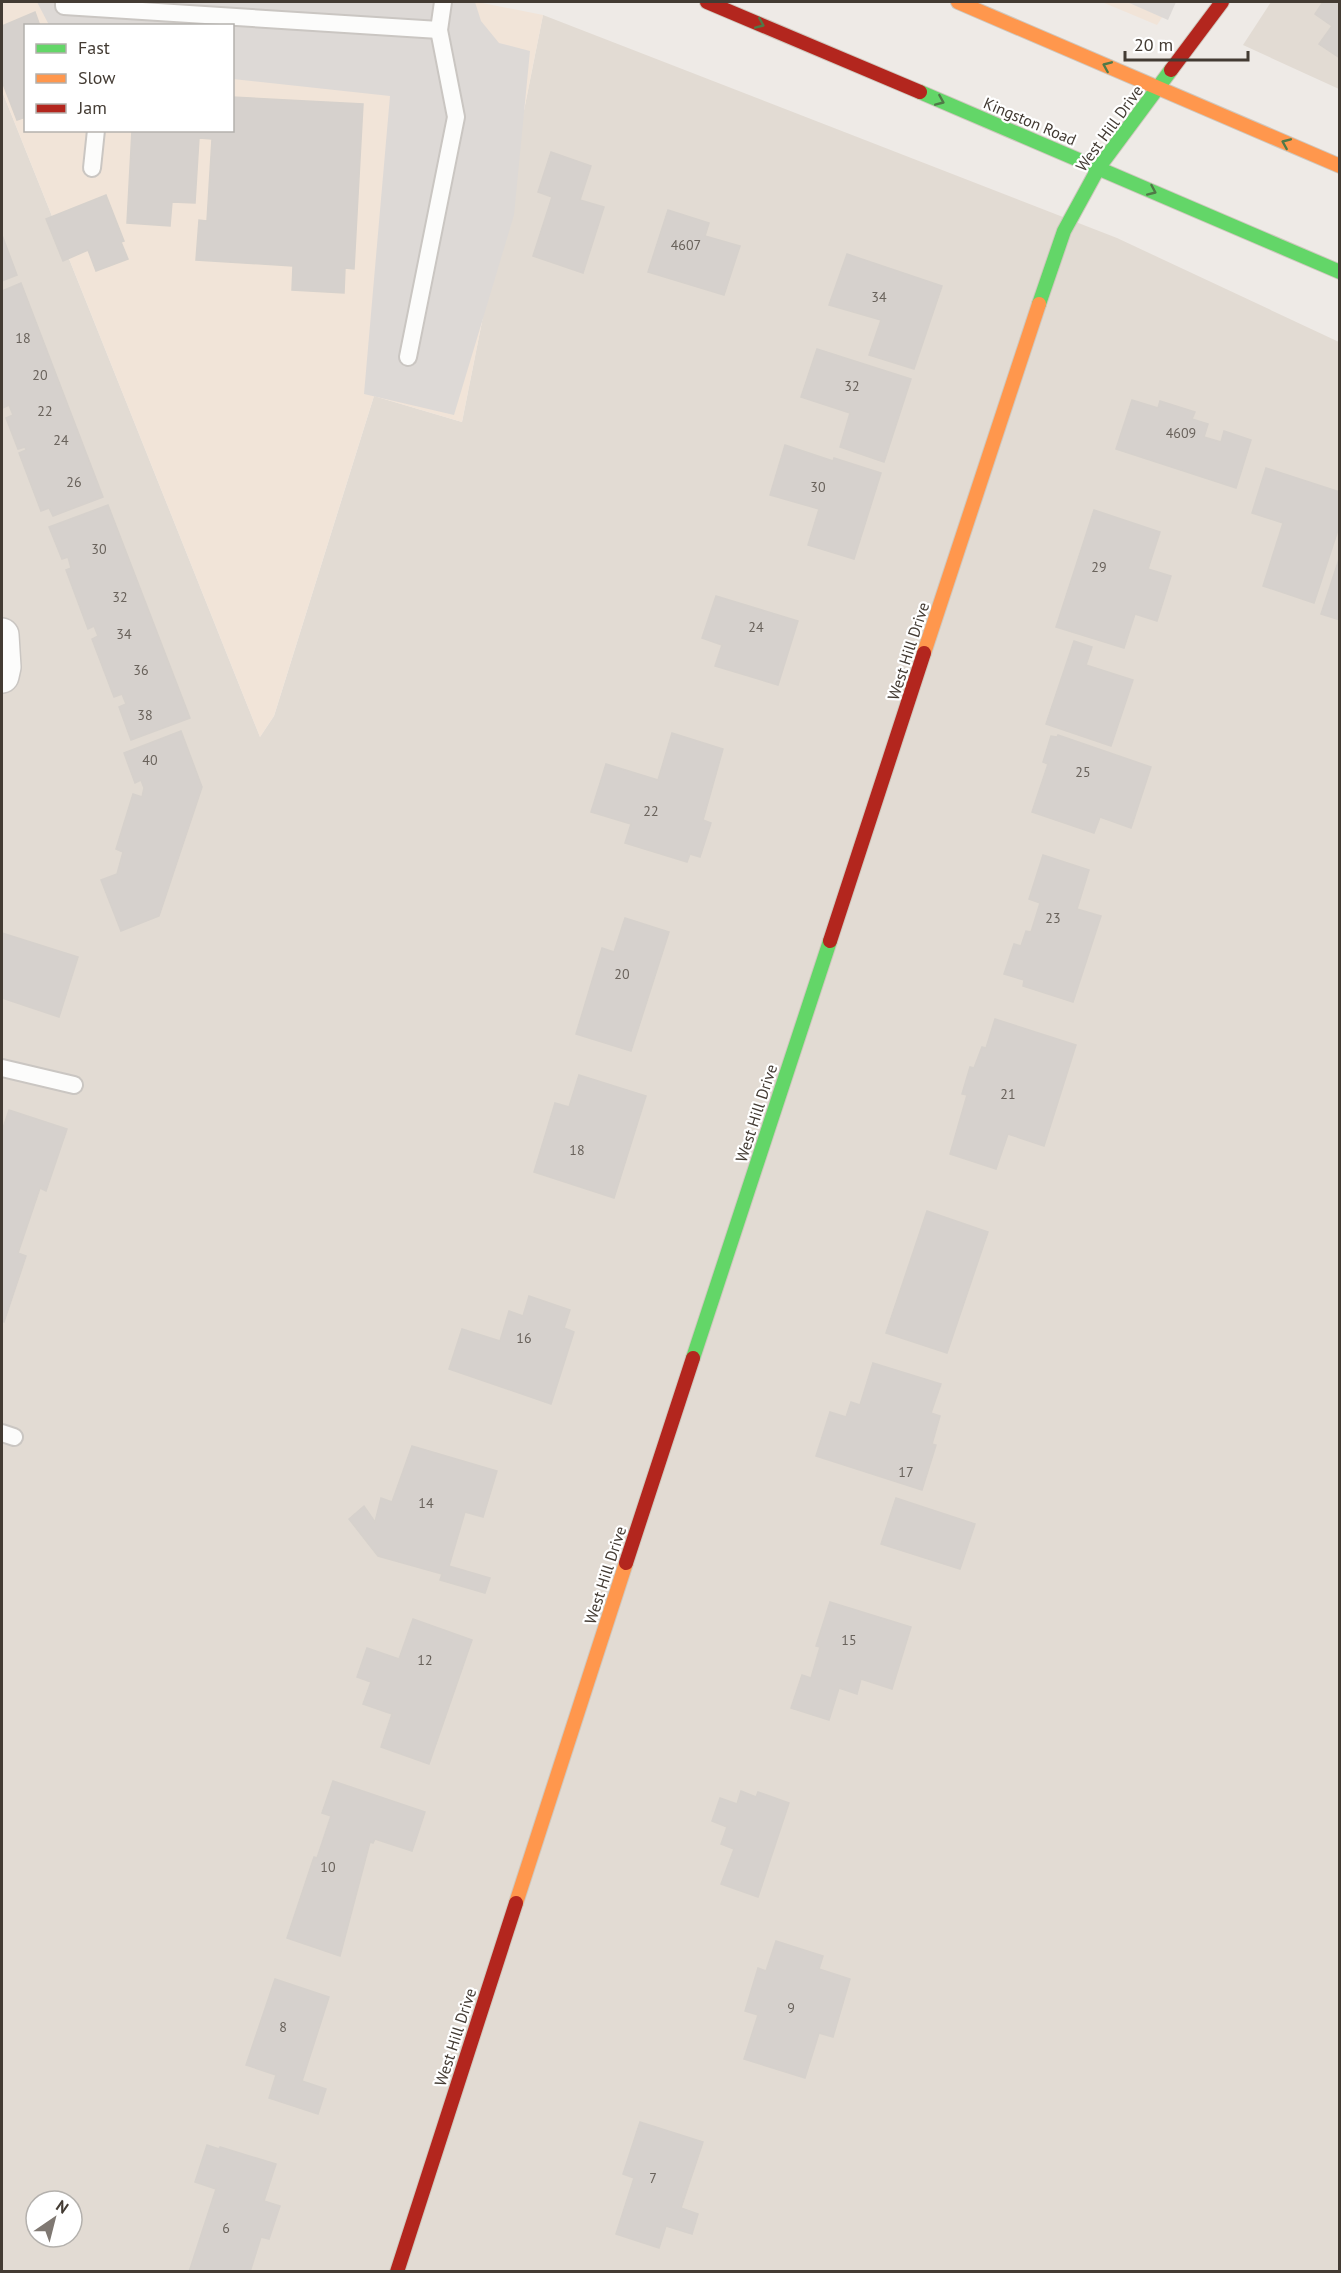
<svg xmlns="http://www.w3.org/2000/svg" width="1341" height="2273" font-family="'PT Sans',sans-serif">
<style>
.residential{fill:#e2dbd3;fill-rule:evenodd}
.commercial{fill:#f1e4d8;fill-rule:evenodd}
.parking{fill:#ddd9d6}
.building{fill:#d6d1cd;stroke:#d6d1cc;stroke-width:1.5}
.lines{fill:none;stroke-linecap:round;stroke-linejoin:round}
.lane-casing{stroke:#cac6c2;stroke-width:20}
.street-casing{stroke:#cac6c2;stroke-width:36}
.fast-casing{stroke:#cfc8be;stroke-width:16}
.slow-casing{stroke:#cfc8be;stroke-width:16}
.jam-casing{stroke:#cfc8be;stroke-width:16}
.lane{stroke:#fcfcfb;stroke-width:16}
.street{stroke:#fcfcfb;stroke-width:33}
.fast{stroke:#63d668;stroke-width:14}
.slow{stroke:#ff974d;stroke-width:14}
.jam{stroke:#b3261e;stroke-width:14}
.oneway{stroke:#507948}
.labels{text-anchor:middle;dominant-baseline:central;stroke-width:4.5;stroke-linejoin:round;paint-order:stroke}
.number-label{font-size:14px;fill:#69625b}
.street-label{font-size:16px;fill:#433b33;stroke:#fff}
</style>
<rect width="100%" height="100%" fill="#eeeae6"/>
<!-- residential -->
<g class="residential">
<path d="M1271 2H1339V89L1243 45Z"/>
<path d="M543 15 1117 238 1339 342V2271H2V91L260 737 274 716 374 396 462 422ZM36 2201H72V2237H36Z"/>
</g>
<!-- commercial -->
<g class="commercial">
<path d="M2 2H477L543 15 462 422 374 396 274 716 260 737 2 91ZM26 26H232V130H26Z"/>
<path d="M1102 2H1172L1157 25Z"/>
</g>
<!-- parking -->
<g class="parking">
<path d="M37 2H475L481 21 499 43 530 51 514 215 454 415 364 394 390 96 233 79 232 26 49 25Z"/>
<path d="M1127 2H1176L1168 20Z"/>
</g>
<!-- building -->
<g class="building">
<path d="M1323 2H1340V58L1319 44 1332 26 1315 14Z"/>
<path d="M35 12 40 26H26V117L17 120 2 81V26Z"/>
<path d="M232 97 363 104 354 269 345 268 344 293 292 290 293 266 196 260 199 220 207 221 212 139 199 138 195 203 172 202 170 226 127 223 132 130H232Z"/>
<path d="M551 152 591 166 580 200 604 207 583 273 533 256 552 197 538 192Z"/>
<path d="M106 195 124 241 121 242 128 259 96 271 88 250 63 261 46 219Z"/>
<path d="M668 210 709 223 705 236 740 246 724 295 648 272Z"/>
<path d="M2 235 17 275 2 281Z"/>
<path d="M847 254 942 286 914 369 869 355 881 320 829 305Z"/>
<path d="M21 283 103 497 53 516 49 508 41 511 19 453 26 450 25 447 18 449 6 418 13 415 9 405 3 408 2 403V291Z"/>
<path d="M817 349 911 379 884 462 840 447 850 413 801 397Z"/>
<path d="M1132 400 1158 408 1160 401 1195 412 1192 419 1208 424 1204 437 1221 442 1224 431 1251 440 1236 488 1116 449Z"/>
<path d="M785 445 833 461 834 458 881 473 854 559 808 545 819 509 770 495Z"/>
<path d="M1266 468 1340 492V524L1314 603 1263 586 1283 523 1252 513Z"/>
<path d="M108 505 190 718 131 740 119 707 126 704 122 694 114 697 92 639 98 636 94 626 88 629 66 570 71 568 68 557 62 559 49 527Z"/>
<path d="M1094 510 1160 532 1148 569 1171 576 1157 621 1135 614 1124 648 1056 627Z"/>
<path d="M1340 556V620L1321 614Z"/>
<path d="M716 596 798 621 778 685 715 666 722 645 702 638Z"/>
<path d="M1074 641 1092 647 1086 665 1133 680 1111 746 1046 724Z"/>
<path d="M181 731 202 787 159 916 121 931 101 880 117 874 123 852 116 849 133 794 142 797 144 788 141 780 135 783 124 753Z"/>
<path d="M672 733 723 749 703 820 711 823 700 857 690 854 687 862 625 843 631 824 591 812 606 764 658 780Z"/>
<path d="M1058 735 1151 767 1131 828 1100 817 1094 833 1032 812 1048 764 1043 762 1051 736 1057 737Z"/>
<path d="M1043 855 1089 870 1077 909 1101 916 1073 1002 1023 986 1024 980 1004 974 1014 944 1021 946 1026 931 1031 932 1040 903 1029 899Z"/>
<path d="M625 918 669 932 631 1051 576 1034 602 948 614 952Z"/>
<path d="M2 933 78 957 59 1017 2 998Z"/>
<path d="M995 1019 1076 1045 1044 1146 1008 1134 996 1169 950 1154 967 1095 962 1094 970 1067 974 1068 982 1047 986 1048Z"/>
<path d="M579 1075 646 1096 614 1198 534 1172 555 1103 569 1107Z"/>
<path d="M9 1110 67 1129 46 1191 40 1188 18 1253 26 1256 4 1322 2 1321V1131Z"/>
<path d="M927 1211 988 1232 947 1353 886 1333Z"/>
<path d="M529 1296 570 1310 564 1328 574 1332 551 1404 449 1369 462 1329 500 1341 509 1311 523 1316Z"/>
<path d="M873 1363 941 1384 931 1413 940 1416 932 1444 936 1445 922 1490 816 1456 830 1412 846 1417 851 1402 860 1405Z"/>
<path d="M412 1446 497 1471 483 1517 465 1512 449 1566 490 1578 485 1593 440 1580 442 1574 378 1556 349 1519 364 1506 375 1522 381 1498 392 1502Z"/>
<path d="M896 1498 975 1524 960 1569 881 1544Z"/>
<path d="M830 1602 911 1627 892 1689 861 1679 857 1694 839 1688 829 1720 791 1708 802 1675 811 1678 820 1647 816 1646Z"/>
<path d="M413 1619 472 1640 429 1764 381 1747 392 1714 363 1704 371 1682 357 1677 367 1648 399 1659Z"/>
<path d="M333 1781 425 1812 412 1851 375 1839 373 1843 370 1842 340 1956 287 1938 314 1857 317 1858 331 1816 322 1813Z"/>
<path d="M741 1791 756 1797 758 1792 789 1803 758 1897 721 1884 734 1849 721 1844 727 1827 712 1821 720 1798 737 1804Z"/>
<path d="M776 1941 823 1956 819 1969 850 1979 833 2037 819 2033 805 2078 744 2059 758 2015 745 2011 758 1968 766 1971Z"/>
<path d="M275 1979 329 1997 302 2081 326 2089 318 2114 269 2098 276 2075 246 2065Z"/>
<path d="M640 2122 703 2142 681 2208 698 2214 692 2234 666 2226 659 2248 616 2234 634 2178 623 2174Z"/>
<path d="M207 2145 219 2149 220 2147 276 2164 264 2201 280 2206 269 2239 261 2237 250 2272H189L216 2189 195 2182Z"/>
</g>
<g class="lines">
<!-- lane casing -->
<g class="lane-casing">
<g id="lane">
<path d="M64 2V6L439 30"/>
<path d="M92 168 96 130"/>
<path d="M408 357 456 117 439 30 443 2"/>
<path d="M2 1068 74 1085"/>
<path d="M2 1433 14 1437"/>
</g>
</g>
<!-- street casing -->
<g class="street-casing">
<path id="street" d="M2 635 4 667 2 676"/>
</g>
<!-- fast casing -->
<g class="fast-casing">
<g id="fast">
<path d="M920 92 1340 272"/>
<path d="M1039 304 1064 231 1099 167 1171 70"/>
<path d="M693 1358 830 941"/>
</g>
</g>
<!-- slow casing -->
<g class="slow-casing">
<g id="slow">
<path d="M958 2 1340 166"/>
<path d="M924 653 1039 304"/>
<path d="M516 1903 626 1563"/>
</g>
</g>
<!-- jam casing -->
<g class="jam-casing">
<g id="jam">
<path d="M707 2 920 92"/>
<path d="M1171 70 1222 2"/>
<path d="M830 941 924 653"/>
<path d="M626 1563 693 1358"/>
<path d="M397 2272 516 1903"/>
</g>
</g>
<!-- lane -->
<use href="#lane" class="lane"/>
<!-- street -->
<use href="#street" class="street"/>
<!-- fast -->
<use href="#fast" class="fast"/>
<!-- slow -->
<use href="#slow" class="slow"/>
<!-- jam -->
<use href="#jam" class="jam"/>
</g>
<!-- one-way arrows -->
<defs><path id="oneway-chevron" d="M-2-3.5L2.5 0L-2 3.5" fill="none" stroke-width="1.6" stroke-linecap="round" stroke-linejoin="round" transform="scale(1.5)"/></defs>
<g class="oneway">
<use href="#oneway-chevron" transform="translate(760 24) rotate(23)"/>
<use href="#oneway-chevron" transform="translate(1107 66) rotate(-157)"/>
<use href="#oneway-chevron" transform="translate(940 101) rotate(23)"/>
<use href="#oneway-chevron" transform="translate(1286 143) rotate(-157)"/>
<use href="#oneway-chevron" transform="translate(1152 191) rotate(24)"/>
</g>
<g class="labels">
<!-- number labels -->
<g class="number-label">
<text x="686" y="245">4607</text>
<text x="879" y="297">34</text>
<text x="23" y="338">18</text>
<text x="40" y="375">20</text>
<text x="852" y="386">32</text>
<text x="45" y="411">22</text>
<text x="1181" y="433">4609</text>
<text x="61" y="440">24</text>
<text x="74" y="482">26</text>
<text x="818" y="487">30</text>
<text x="99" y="549">30</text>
<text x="1099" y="567">29</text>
<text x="120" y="597">32</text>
<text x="756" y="627">24</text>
<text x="124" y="634">34</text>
<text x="141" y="670">36</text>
<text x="145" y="715">38</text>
<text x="150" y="760">40</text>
<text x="1083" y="772">25</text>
<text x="651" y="811">22</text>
<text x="1053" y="918">23</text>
<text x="622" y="974">20</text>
<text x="1008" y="1094">21</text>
<text x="577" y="1150">18</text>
<text x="524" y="1338">16</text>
<text x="906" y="1472">17</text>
<text x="426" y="1503">14</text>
<text x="849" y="1640">15</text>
<text x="425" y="1660">12</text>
<text x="328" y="1867">10</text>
<text x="791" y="2008">9</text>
<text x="283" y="2027">8</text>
<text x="653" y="2178">7</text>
<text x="226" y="2228">6</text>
</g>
<!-- street labels -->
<g class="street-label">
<text transform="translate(1030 121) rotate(23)">Kingston Road</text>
<text transform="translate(1109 128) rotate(-54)">West Hill Drive</text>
<text transform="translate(908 651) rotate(-72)">West Hill Drive</text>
<text transform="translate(756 1113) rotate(-72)">West Hill Drive</text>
<text transform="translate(605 1575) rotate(-72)">West Hill Drive</text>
<text transform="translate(455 2037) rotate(-72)">West Hill Drive</text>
</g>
</g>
<!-- border -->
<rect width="1341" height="2273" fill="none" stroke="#433b33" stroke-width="6"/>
<!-- legend -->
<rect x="24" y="24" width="210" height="108" fill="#ffffff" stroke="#b4b1ad" stroke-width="1.5"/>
<rect x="36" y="44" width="30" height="9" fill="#63d668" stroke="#b4b1ad" stroke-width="1.5"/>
<text x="78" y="54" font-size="18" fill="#433b33">Fast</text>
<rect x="36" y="74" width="30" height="9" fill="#ff974d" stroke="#b4b1ad" stroke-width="1.5"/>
<text x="78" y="84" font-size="18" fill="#433b33">Slow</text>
<rect x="36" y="104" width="30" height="9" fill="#b3261e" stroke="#b4b1ad" stroke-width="1.5"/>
<text x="78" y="114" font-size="18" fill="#433b33">Jam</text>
<!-- north arrow -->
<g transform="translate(54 2219) rotate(35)"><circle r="28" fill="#ffffff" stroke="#b4b1ad" stroke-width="1.5"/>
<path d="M0-4.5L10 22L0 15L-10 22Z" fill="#7f7872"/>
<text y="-9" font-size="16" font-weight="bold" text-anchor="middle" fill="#433b33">N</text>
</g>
<!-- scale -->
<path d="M1125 51v9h123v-9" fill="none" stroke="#433b33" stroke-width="3"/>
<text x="1134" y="51" font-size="18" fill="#433b33" stroke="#ffffff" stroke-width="4.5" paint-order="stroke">20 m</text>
</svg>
